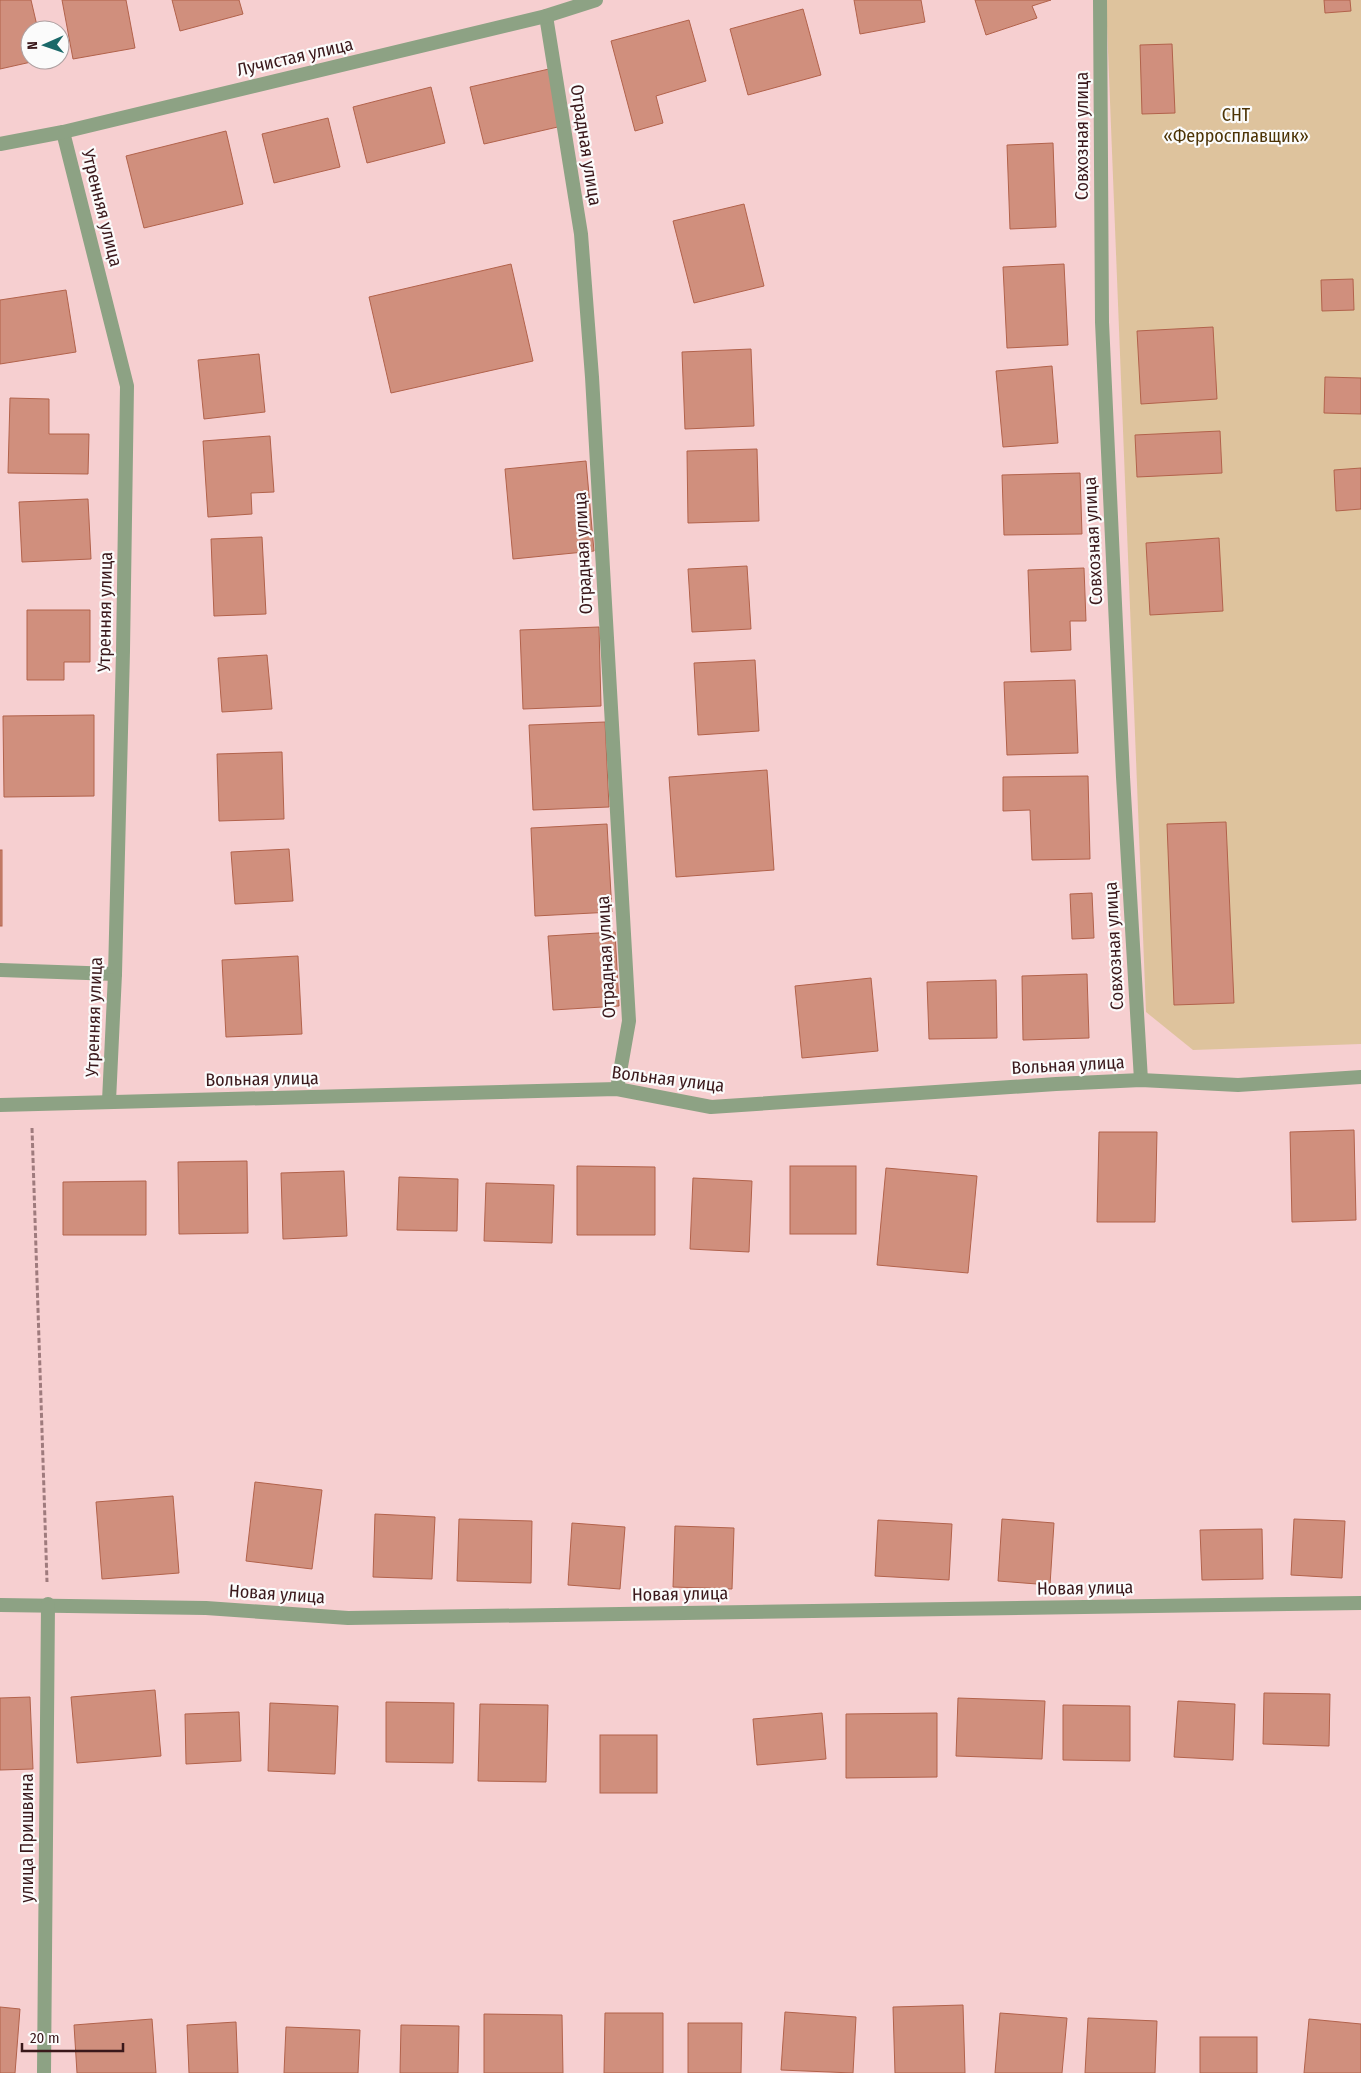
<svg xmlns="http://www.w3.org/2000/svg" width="1361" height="2073" font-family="'Fira Sans Condensed',sans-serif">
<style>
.green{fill:#dec39d}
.building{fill:#d08f7d;stroke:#b2624b}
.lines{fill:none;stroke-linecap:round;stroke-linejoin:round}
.path{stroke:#9f7b7d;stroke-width:3;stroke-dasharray:5 2.5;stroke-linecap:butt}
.service{stroke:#8da284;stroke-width:14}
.minor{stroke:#8da284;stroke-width:14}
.labels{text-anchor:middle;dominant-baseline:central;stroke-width:4.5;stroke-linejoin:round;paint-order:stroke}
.street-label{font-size:18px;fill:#3a181b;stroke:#fbfbfb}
.park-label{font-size:18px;fill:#4c3305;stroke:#fbfbfb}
</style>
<rect width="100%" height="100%" fill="#f6cfd0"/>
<!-- green -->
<path class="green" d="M1106 0H1361V1044L1193 1050 1146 1012Z"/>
<!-- building -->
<g class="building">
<path d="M0 0H31L38 30H30V60H40L0 69Z"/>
<path d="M62 0H126L135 48 73 59Z"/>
<path d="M172 0H239L243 14 180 31Z"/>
<path d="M854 0H921L925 22 860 34Z"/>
<path d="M975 0H1051L1032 6 1037 18 986 35Z"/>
<path d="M1324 0H1350L1351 11 1325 13Z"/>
<path d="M803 9 821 75 748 95 730 29Z"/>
<path d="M689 20 706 81 656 96 663 123 635 131 611 41Z"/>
<path d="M1172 44 1175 113 1142 114 1140 45Z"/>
<path d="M549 69 562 126 484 144 470 87Z"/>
<path d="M431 87 445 143 367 163 353 107Z"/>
<path d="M328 118 340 167 274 183 262 134Z"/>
<path d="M226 131 243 204 144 228 126 156Z"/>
<path d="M1053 143 1056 227 1010 229 1007 145Z"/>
<path d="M744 204 764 286 694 303 673 221Z"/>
<path d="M511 264 533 361 391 393 369 297Z"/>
<path d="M1064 264 1068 345 1007 348 1003 267Z"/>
<path d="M1353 279 1354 310 1322 311 1321 280Z"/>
<path d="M66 290 76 352 0 364V300Z"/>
<path d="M1213 327 1217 399 1141 404 1137 331Z"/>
<path d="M751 349 754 426 685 429 682 352Z"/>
<path d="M259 354 265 412 204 419 198 360Z"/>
<path d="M1052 366 1058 443 1003 447 996 371Z"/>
<path d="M1325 377 1361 378V414L1324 413Z"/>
<path d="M10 398 49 399V434H89L88 474 8 473Z"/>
<path d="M1220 431 1222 473 1137 477 1135 435Z"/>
<path d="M270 436 274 492 251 493 252 514 208 517 203 441Z"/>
<path d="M757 449 759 521 688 523 687 451Z"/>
<path d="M586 461 594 551 513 559 505 469Z"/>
<path d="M1361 468V509L1336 511 1334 470Z"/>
<path d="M1080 473 1082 534 1004 535 1002 475Z"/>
<path d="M88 499 91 559 22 562 19 502Z"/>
<path d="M262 537 266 614 214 616 211 539Z"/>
<path d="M1219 538 1223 611 1150 615 1146 543Z"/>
<path d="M747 566 751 629 692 632 688 569Z"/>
<path d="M1084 568 1086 621H1070L1071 650 1031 652 1028 570Z"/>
<path d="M27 610H90V662H64V680H27Z"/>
<path d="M599 627 601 706 523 709 520 630Z"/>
<path d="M267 655 272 709 222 712 218 658Z"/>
<path d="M755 660 759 731 698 735 694 663Z"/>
<path d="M1075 680 1078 753 1007 755 1004 682Z"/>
<path d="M94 715V796L4 797 3 716Z"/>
<path d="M605 722 609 807 533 810 529 725Z"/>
<path d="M282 752 284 819 219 821 217 754Z"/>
<path d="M767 770 774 870 676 877 669 777Z"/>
<path d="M1088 776 1090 859 1032 860 1030 810 1003 811V777Z"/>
<path d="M1226 822 1234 1003 1174 1005 1167 824Z"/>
<path d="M607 824 612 912 535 916 531 828Z"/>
<path d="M289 849 293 901 235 904 231 852Z"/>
<rect x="0" y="850" width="2" height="76"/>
<path d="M1092 893 1094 938 1072 939 1070 894Z"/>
<path d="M615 932 619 1006 553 1010 548 936Z"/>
<path d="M298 956 302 1034 226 1037 222 960Z"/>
<path d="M1087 974 1089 1038 1023 1040 1022 976Z"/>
<path d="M871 978 878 1051 802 1058 795 986Z"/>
<path d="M996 980 997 1038 929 1039 927 982Z"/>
<path d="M1354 1130 1356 1220 1292 1222 1290 1132Z"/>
<path d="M1099 1132H1157L1155 1222H1097Z"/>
<path d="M247 1161 248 1233 179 1234 178 1162Z"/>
<path d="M577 1166 655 1167V1235H577Z"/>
<rect x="790" y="1166" width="66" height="68"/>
<path d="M886 1168 977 1176 968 1273 877 1265Z"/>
<path d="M344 1171 347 1236 283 1239 281 1173Z"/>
<path d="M399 1177 458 1179 457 1231 397 1230Z"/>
<path d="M693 1178 752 1181 749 1252 690 1249Z"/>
<path d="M146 1181V1235H63V1182Z"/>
<path d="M486 1183 554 1185 552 1243 484 1241Z"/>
<path d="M255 1482 322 1490 312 1569 246 1561Z"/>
<path d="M173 1496 179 1573 102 1579 96 1502Z"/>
<path d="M375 1514 435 1517 432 1579 373 1577Z"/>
<path d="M459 1519 532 1521 531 1583 457 1581Z"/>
<path d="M1002 1519 1054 1523 1050 1585 998 1581Z"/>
<path d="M1294 1519 1345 1521 1342 1578 1291 1575Z"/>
<path d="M878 1520 952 1524 949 1580 875 1576Z"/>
<path d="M572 1523 625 1527 620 1589 568 1585Z"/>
<path d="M675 1526 734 1528 732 1589 673 1587Z"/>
<path d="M1262 1529 1263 1579 1202 1580 1200 1530Z"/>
<path d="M155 1690 161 1756 77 1763 71 1697Z"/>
<path d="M1264 1693 1330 1694 1329 1746 1263 1744Z"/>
<path d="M30 1697 33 1769 0 1770V1698Z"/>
<path d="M958 1698 1045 1701 1042 1759 956 1756Z"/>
<path d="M1178 1701 1235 1704 1233 1760 1174 1757Z"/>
<path d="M386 1702 454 1703 453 1763 386 1762Z"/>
<path d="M270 1703 338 1706 335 1774 268 1771Z"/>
<path d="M480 1704 548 1705 546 1782 478 1781Z"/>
<path d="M1063 1705 1130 1706V1761L1063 1760Z"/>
<path d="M239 1712 241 1761 186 1764 185 1714Z"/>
<path d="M822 1713 826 1759 757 1765 753 1719Z"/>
<path d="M937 1713V1777L846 1778V1714Z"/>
<rect x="600" y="1735" width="57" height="58"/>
<path d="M963 2005 965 2073H895L893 2007Z"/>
<path d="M0 2007 20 2009 15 2073H0Z"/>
<path d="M785 2012 856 2017 853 2073 781 2070Z"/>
<path d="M605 2013H663V2073H604Z"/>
<path d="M1000 2013 1067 2018 1062 2073H995Z"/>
<path d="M484 2014 562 2015 563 2073H484Z"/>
<path d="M1088 2018 1157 2021 1155 2073H1085Z"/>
<path d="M152 2019 156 2073H77L74 2025Z"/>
<path d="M1309 2019 1361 2024V2073H1304Z"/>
<path d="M236 2022 238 2073H189L187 2025Z"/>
<path d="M688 2023H742L741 2073H688Z"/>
<path d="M401 2025 459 2026 458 2073H400Z"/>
<path d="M286 2027 360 2030 358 2073H284Z"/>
<rect x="1200" y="2037" width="57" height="36"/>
</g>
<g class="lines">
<!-- path -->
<path class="path" d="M32 1128 47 1582"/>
<!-- service -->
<path class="service" d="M0 970 115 974"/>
<!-- minor -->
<g class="minor">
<path d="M1100 0 1102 322 1123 777 1141 1080"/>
<path d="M546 16 581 234 592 377 629 1021 617 1089"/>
<path d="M63 132 127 386 123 651 115 974 109 1101"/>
<path d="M0 144 63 132 546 16 596 0"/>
<path d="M0 1105 617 1089 711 1107 1056 1084 1141 1080 1238 1085 1361 1077"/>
<path d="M0 1605 206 1608 348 1618 1361 1603"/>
<path d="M44 2073 48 1604"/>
</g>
</g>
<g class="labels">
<!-- street labels -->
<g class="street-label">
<text transform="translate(295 57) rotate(-13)">Лучистая улица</text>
<text transform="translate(1082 136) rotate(-90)">Совхозная улица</text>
<text transform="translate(586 145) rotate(81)">Отрадная улица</text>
<text transform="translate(102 208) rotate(76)">Утренняя улица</text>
<text transform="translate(1093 541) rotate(-93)">Совхозная улица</text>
<text transform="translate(583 553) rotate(-93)">Отрадная улица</text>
<text transform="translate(105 612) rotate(-89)">Утренняя улица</text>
<text transform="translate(1114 946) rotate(-93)">Совхозная улица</text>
<text transform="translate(606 957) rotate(-93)">Отрадная улица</text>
<text transform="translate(94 1017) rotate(-88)">Утренняя улица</text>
<text transform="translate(1068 1065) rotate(-3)">Вольная улица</text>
<text transform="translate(262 1079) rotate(-1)">Вольная улица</text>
<text transform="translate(668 1079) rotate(7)">Вольная улица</text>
<text transform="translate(1085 1588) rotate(-1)">Новая улица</text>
<text transform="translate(277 1594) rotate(4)">Новая улица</text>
<text transform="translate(680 1594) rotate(-1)">Новая улица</text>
<text transform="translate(27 1838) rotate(-90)">улица Пришвина</text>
</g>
<!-- park labels -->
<g class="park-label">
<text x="1236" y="115">СНТ<tspan x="1236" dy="21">«Ферросплавщик»</tspan></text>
</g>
</g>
<!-- north arrow -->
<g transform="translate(45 45) rotate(268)"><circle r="24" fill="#fbfbfb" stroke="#aea0a1"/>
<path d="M0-4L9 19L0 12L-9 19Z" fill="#1a6869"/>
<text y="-8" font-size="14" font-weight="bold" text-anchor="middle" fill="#3a181b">N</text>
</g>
<!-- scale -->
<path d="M22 2043v8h101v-8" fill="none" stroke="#3a181b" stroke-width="2.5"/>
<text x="30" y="2043" font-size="15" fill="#3a181b" stroke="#fbfbfb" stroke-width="4" paint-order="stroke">20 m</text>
</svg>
